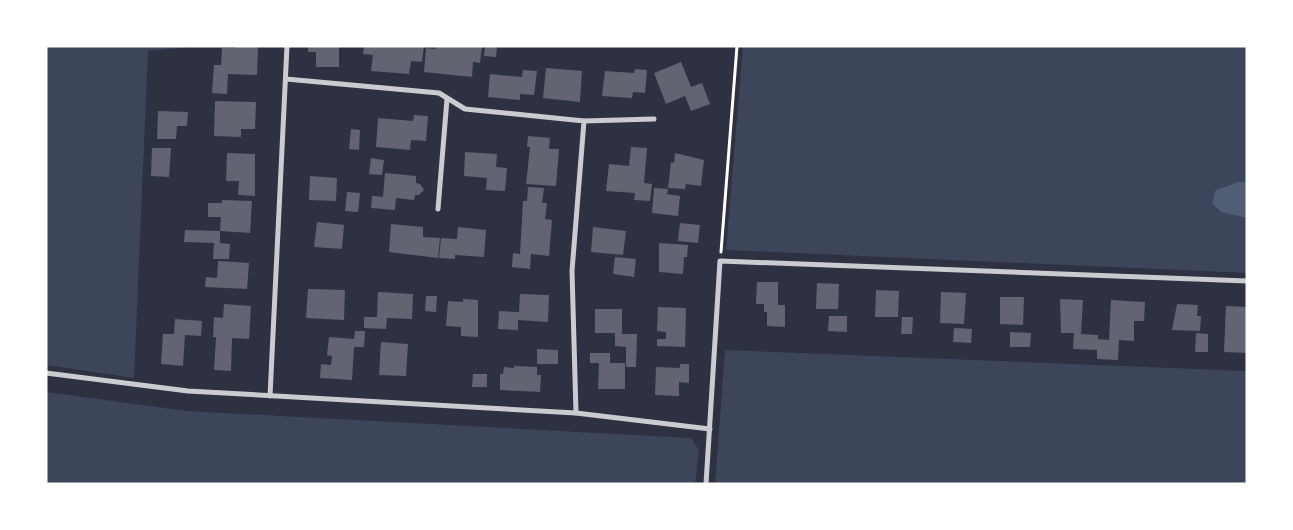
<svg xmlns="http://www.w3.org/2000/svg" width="1293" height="530" font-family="'Archivo Narrow',sans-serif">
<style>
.green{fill:#3c4559}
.water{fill:#4f5d75}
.building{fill:#626471}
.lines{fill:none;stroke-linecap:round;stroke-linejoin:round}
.path{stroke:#fff;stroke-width:3}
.minor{stroke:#caccd0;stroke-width:5}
</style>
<rect width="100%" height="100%" fill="#2d3142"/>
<!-- green -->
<g class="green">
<path d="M46 46H198L148 51 134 378 46 365Z"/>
<path d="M743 46H1247V273L726 250Z"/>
<path d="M725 350 1247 371V484H715Z"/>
<path d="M46 392 187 411 691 438 699 450 695 484H46Z"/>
</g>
<!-- water -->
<path class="water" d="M1239 182H1247V218L1221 212 1212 203 1216 190Z"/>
<!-- building -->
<g class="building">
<path d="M235 46 258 47 257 75 228 74 227 94 212 93 214 65H221L222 48H235Z"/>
<path d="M308 46H339V67H316V52H308Z"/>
<path d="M364 46H424L422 62 411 61 409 74 371 71 373 55 363 54Z"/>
<path d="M436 46H482L480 63 473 62 472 77 424 72 426 48 435 49Z"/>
<path d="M485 46 497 47 496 57 484 56Z"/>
<path d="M681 62 691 87 702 83 710 104 691 111 685 96 666 104 654 73Z"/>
<path d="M546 68 582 71 580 102 543 98Z"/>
<path d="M635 69 647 70 645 93 633 92 632 98 602 96 605 71 634 73Z"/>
<path d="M523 70 537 71 534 95 520 94V100L488 97 490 74 522 77Z"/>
<path d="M215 101 256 102 255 129H241V137L214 136Z"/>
<path d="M158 111 188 112 187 126H177L176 139H157Z"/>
<path d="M414 115 428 116 426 141 411 140 410 150 376 147 378 118 413 121Z"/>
<path d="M351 129 360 130 359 150 349 149Z"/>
<path d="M528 136 550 138 549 149H559L556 186 526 184 530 147H527Z"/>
<path d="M631 147 647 148 644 183 652 184 650 201 634 200 635 193 606 191 609 164 629 166Z"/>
<path d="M152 148H171L169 177 151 176Z"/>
<path d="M465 152 497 154 496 167 507 168 505 191 486 190 487 178 464 176Z"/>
<path d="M227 153 255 154V196L238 195 239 181H226Z"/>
<path d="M675 153 704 160 701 186 686 184 685 189 668 188 671 162 674 163Z"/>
<path d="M371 158 384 160 382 175 369 174Z"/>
<path d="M385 173 416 176V183L420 184 424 190 419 195H415L414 200 396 198 395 210 371 208 372 196 383 197Z"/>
<path d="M310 176 337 178 336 201 309 200Z"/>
<path d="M528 187 544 188 542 203H547L545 219 552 220 549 256 531 254 530 269 512 267 513 253 520 254 523 201H527Z"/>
<path d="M654 188 668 189 667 194 680 196 678 216 652 213Z"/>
<path d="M347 192 360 193 358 212 345 211Z"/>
<path d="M222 200 252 201 250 233 220 231 221 217H208V203H222Z"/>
<path d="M317 222 344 225 342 249 314 247Z"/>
<path d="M680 223 700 225 698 243 678 241Z"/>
<path d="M391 224 423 227V237L440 238 438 258 389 252Z"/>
<path d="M458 227 486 230 484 257 455 255V259L439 258 441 238 457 239Z"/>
<path d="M593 227 626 231 623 255 591 252Z"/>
<path d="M185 230 220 231V243L230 244 229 259H213L214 243 184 242Z"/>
<path d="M659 243 688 245 687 257H684L683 274 659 272Z"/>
<path d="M615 257 636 259 634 277 613 274Z"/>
<path d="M218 261 249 263 247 289 205 287 206 277 217 278Z"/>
<path d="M757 282H778V305H785V327L767 326V312H764V304H756Z"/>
<path d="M817 283 839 284 838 309H816Z"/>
<path d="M308 289 345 290 344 320 306 318Z"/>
<path d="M876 290 899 291 898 317H875Z"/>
<path d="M378 292 413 294 412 319 387 318 386 329 364 328V317H377Z"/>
<path d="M941 292 966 293 964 324 940 323Z"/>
<path d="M520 294 549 295 548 322 518 320V330L498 329 499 311 519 312Z"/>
<path d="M426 296H437L436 312 425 311Z"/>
<path d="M1000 297H1024L1023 325 1000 324Z"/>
<path d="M463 299 478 300V337L461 336V327L446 326 448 301 463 302Z"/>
<path d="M1060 299 1083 300 1081 334 1098 335V339L1109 340 1111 300 1145 302 1144 321H1134V341L1119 340 1118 360 1097 359V350L1073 349 1074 333H1061Z"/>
<path d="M224 304 251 306 249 339 232 338 231 371 214 370 216 337H213L214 317 223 318Z"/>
<path d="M1177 304 1198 305 1197 316H1201L1200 331 1172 330Z"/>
<path d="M1226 306 1247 307V353L1224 352Z"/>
<path d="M658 307 686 308 685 347 657 346V339H666V332L657 331Z"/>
<path d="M595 309H622V334H637L636 367H626V347L615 346V333H595Z"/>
<path d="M829 316H847V332L828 331Z"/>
<path d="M902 317H913L912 334H901Z"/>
<path d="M175 319 202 321 201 336 185 335 183 366 161 364 163 334H174Z"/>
<path d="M954 328 972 329 971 343 953 342Z"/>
<path d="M355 331H365L364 347H354L352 380 320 378 321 364 331 365 332 356 327 355 329 337 354 339Z"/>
<path d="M1010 332 1031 333 1030 347H1010Z"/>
<path d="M1196 333 1208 334V352H1195Z"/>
<path d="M381 342 408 344 406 376 379 375Z"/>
<path d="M537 349 558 350V364H537Z"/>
<path d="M590 353H610V363H625V389H598L599 363H590Z"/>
<path d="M680 364H689V383L679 382V396L655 395 656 367 680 368Z"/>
<path d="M514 366 537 367V375H541L540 392 500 390V374H503L504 367 514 368Z"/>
<path d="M473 374H487V387H472Z"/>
</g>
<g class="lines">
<!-- path -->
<path class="path" d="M721 252 737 46"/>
<!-- minor -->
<g class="minor">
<path d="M286 79 439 93 465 109 584 121 572 271 576 413"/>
<path d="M584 121 654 119"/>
<path d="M438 209 447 99"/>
<path d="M46 373 188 391 576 413 710 429"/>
<path d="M270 396 287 46"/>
<path d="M706 484 720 261 1247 281"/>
</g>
</g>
<!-- border -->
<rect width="1293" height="530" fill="none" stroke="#ffffff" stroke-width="95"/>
</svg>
